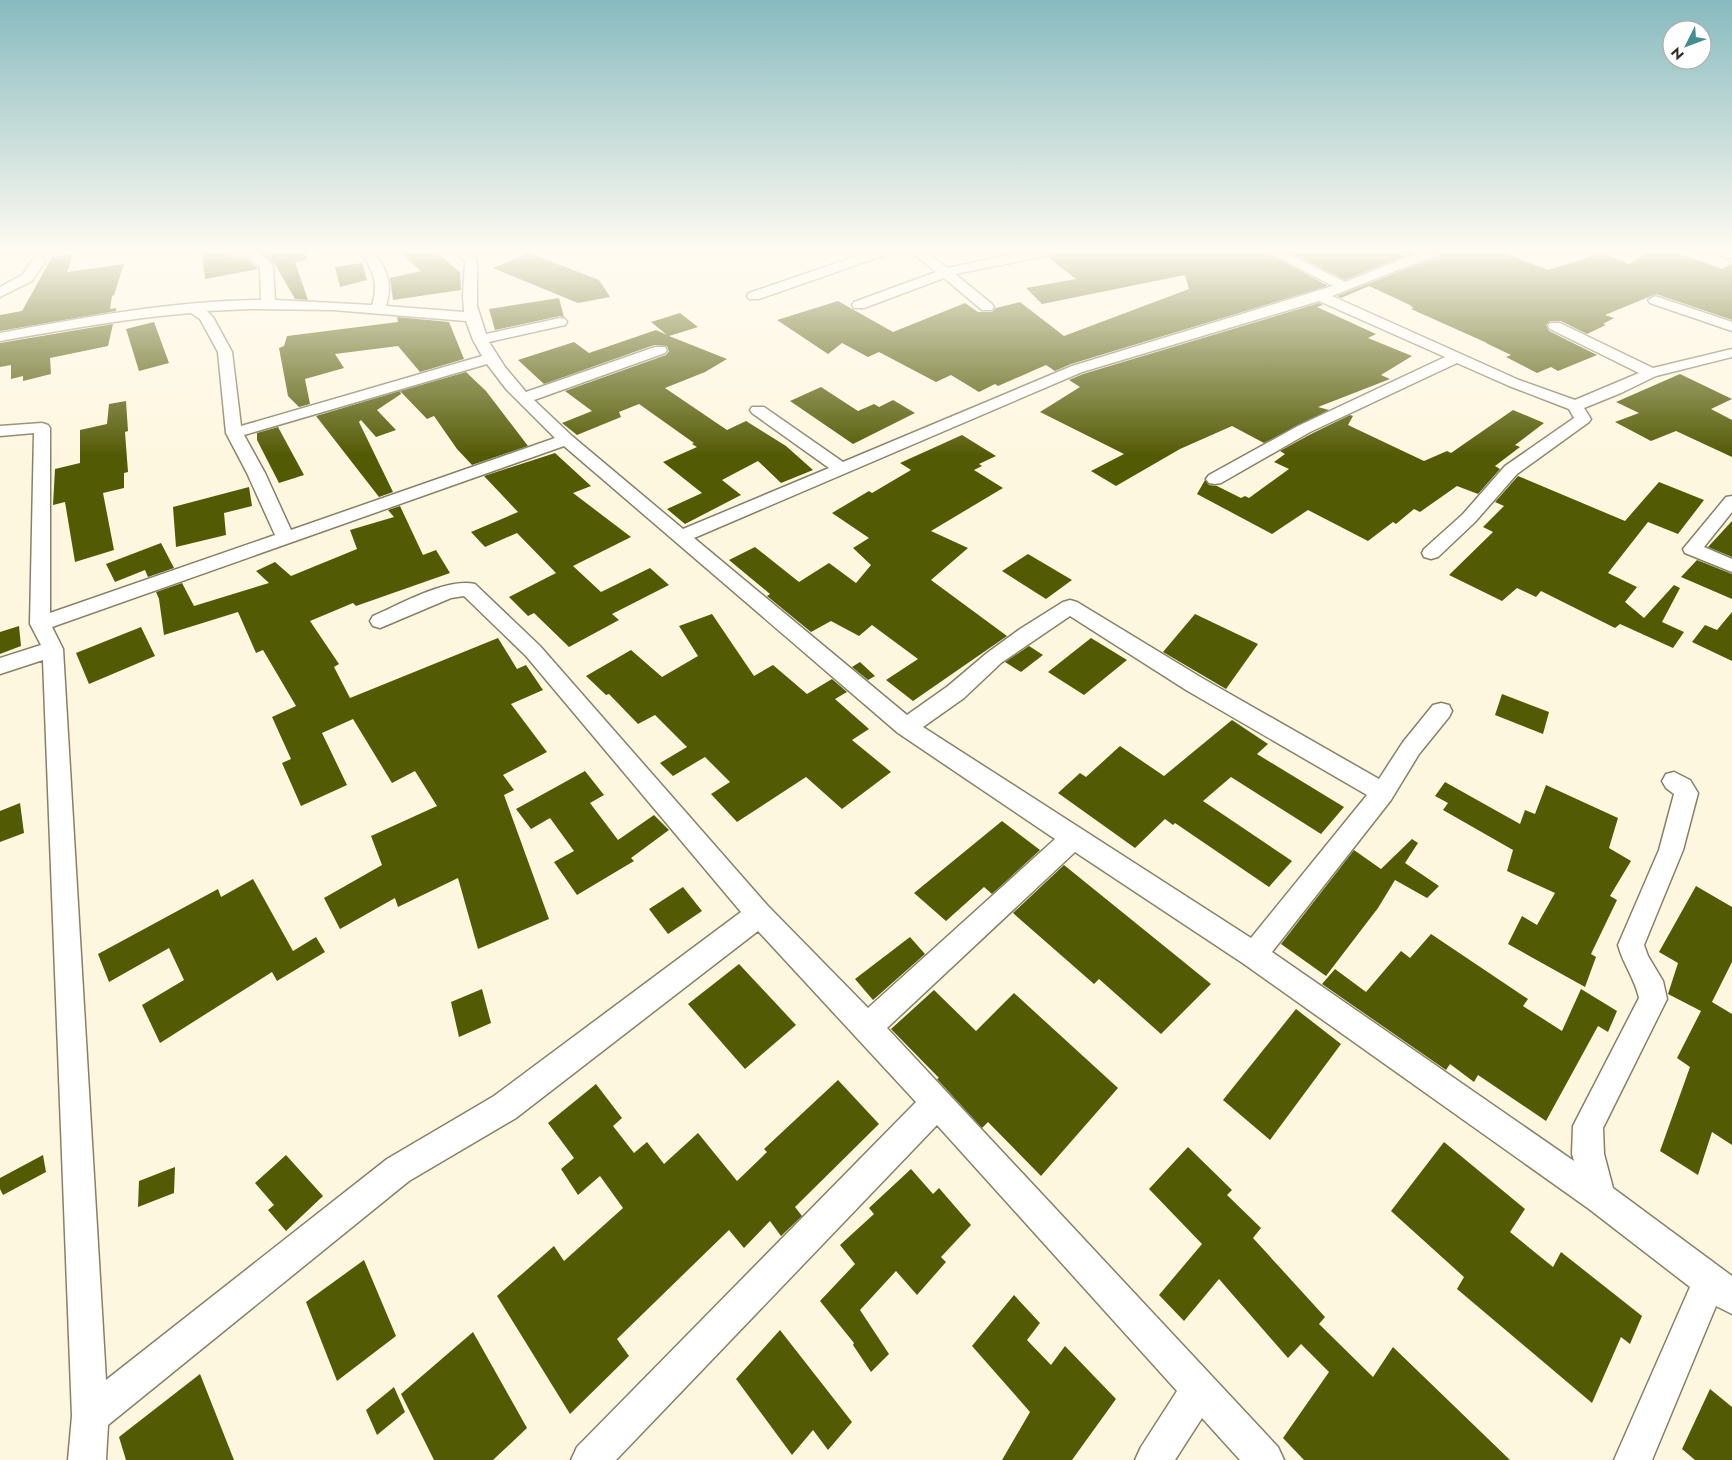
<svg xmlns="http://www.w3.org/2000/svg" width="1732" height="1460" font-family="Jost,sans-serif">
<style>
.building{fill:#535a04}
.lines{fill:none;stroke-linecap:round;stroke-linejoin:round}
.minor-casing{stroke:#888066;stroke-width:3}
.minor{fill:#fff;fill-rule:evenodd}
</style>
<rect width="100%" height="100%" fill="#fef7e0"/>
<!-- building -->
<g class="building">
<path d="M202 251H220L228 257 247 258 258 269 205 279Z"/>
<path d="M260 251H305L306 260 295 262 308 300 295 299 276 266Z"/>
<path d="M398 251H435L460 272 461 290 393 300 390 278 421 271Z"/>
<path d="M1058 251H1264L1328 286 1071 364 1055 371 1046 365 998 386 995 384 979 392 951 375 936 382 879 352 868 357 842 343 828 354 777 320 838 301 893 332 965 303 978 312H992L996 308 1020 302 1064 336 1189 289 1185 275 1042 304 1026 288 1076 279 1048 257Z"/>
<path d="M1286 251H1417L1345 280Z"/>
<path d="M1442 251H1499L1548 270 1603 253 1629 264 1650 251H1672L1722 269 1732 263V320L1656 294 1605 315 1614 318 1603 324 1606 325 1587 334 1561 321H1550L1546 325 1549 331 1597 355 1558 371 1551 367 1537 373 1506 357 1511 355 1486 343H1487L1411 309 1414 308 1410 306H1412L1369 286 1341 298 1337 296 1439 256Z"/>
<path d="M529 253 599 280 610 297 578 303 493 268Z"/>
<path d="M73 254 67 272 124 264 114 295 112 296 110 309 116 308V311L0 331V315L22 311 52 257Z"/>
<path d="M362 263 367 280 340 287 335 267Z"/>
<path d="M559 298 564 317 560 316 495 330 489 309Z"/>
<path d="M1319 303 1323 305 1317 307 1376 334 1368 338 1412 356 1381 375 1390 379 1318 407 1329 410 1264 443 1232 426 1180 449 1116 486 1091 471 1124 454 1040 412 1080 387 1069 380 1083 374Z"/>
<path d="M680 313 698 327 669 336 727 359 705 372 665 388 727 430 746 421 786 446 813 470 781 483 758 461 722 480 741 495 685 524 667 509 702 493 663 462 697 447 692 444 694 443 639 404 619 412 621 417 577 435 562 423 592 411 565 391 666 355 669 351 667 346 654 345 544 384 518 360 574 342 589 353 656 330 667 335 651 322Z"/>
<path d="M397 317 449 322 464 359 420 372 398 346 335 354 344 368 305 379 310 404 299 407 288 396 279 348 284 346 287 336 398 322Z"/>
<path d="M154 322 169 363 139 371 126 329Z"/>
<path d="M113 324 108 346 50 358 51 374 23 381V376L11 379V365L0 367V343Z"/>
<path d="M466 372 486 391 528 446 472 465 457 449 434 416 427 419 400 391Z"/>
<path d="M1680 374 1732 399 1711 409 1732 420V457L1676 431 1651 441 1615 422 1639 413 1616 402Z"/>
<path d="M821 387 858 411 874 404 879 407 893 400 915 413 853 444 790 401Z"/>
<path d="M400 391 401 394 377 410 396 430 376 437 361 420 359 422 393 492 379 497 316 416Z"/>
<path d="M126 401 128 431 125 432 128 472 124 473V488L103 493 114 550 75 562 65 502 53 505 55 469 80 463V430L107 424 109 404Z"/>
<path d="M1513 410 1544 423 1515 445 1520 447 1495 466 1500 469 1478 494 1457 486 1420 512 1414 509 1396 524 1393 522 1368 541 1308 510 1272 534 1197 494 1205 480 1209 485 1217 486 1241 498 1245 496 1249 498 1289 469 1274 462 1285 454 1280 451 1311 434 1350 415 1353 416 1348 425 1424 461 1447 451 1451 453Z"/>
<path d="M278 427 304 475 279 483 257 440V433Z"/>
<path d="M962 435 996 456 979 464 982 466 974 470 1003 488 931 531 968 548 931 580 1007 636 913 701 886 680 918 659 872 625 859 636 831 621 811 632 767 596 770 594 729 560 755 547 799 582 829 563 856 583 871 565 853 548 869 538 832 513 869 491 872 493 911 470 900 463Z"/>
<path d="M555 453 591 486 573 493 631 537 573 566 601 592 650 568 669 585 612 614 619 620 569 647 534 613 528 616 509 597 556 573 517 533 485 547 471 532 518 512 484 476Z"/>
<path d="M1518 476 1625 521 1659 482 1704 500 1678 534 1648 522 1608 573 1637 587 1625 602 1644 618 1674 585 1680 588 1662 622 1684 632 1673 648 1620 624 1615 628 1541 591 1536 597 1517 588 1502 601 1449 575 1493 532 1483 527 1504 506 1495 502Z"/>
<path d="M249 487 252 506 224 513 226 535 176 547 173 507Z"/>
<path d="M400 506 423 555 436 550 450 573 356 606 353 603 310 621 339 664 334 667 350 698 498 638 517 669 526 665 543 690 511 704 547 752 503 775 514 790 504 795 549 919 478 949 458 878 398 907 395 898 340 929 324 898 382 865 371 836 437 806 415 771 392 783 353 719 322 733 347 785 301 806 282 763 291 759 272 717 296 706 263 650 256 653 238 612 164 635 159 599 156 592 182 583 194 606 269 583 256 571 275 562 291 576 357 549 350 530 394 517 388 510Z"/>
<path d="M1732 521V557L1708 547Z"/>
<path d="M161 543 174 568 148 577 145 570 115 582 106 564Z"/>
<path d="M1028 554 1072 580 1046 599 1002 571Z"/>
<path d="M1697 560 1732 574V599L1681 577Z"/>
<path d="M1732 612V661L1692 642 1705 625 1717 630Z"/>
<path d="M712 614 754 676 773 665 807 694 832 679 847 692 835 699 869 729 852 740 891 772 842 809 806 777 737 822 711 794 730 782 705 757 673 776 660 763 687 747 655 715 638 724 609 694 606 695 586 676 631 650 662 677 698 656 679 626Z"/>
<path d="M1195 614 1258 644 1226 689 1163 652Z"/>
<path d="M19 626 21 646 0 654V632Z"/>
<path d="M141 627 155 656 89 684 76 653Z"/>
<path d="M1091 638 1127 660 1084 695 1048 672Z"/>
<path d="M1029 646 1043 655 1021 672 1005 662Z"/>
<path d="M860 662 875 676 868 680 852 667Z"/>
<path d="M1502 694 1549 712 1543 734 1495 715Z"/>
<path d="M1232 720 1268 744 1257 754 1344 807 1321 834 1231 777 1203 801 1292 861 1269 887 1175 823 1173 825 1165 819 1135 848 1058 793 1080 773 1086 777 1120 746 1164 776Z"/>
<path d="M585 771 604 795 590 803 618 840 654 815 669 830 631 858 634 861 577 895 554 862 574 851 550 818 531 829 516 809Z"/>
<path d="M1445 782 1520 824 1525 810 1535 814 1546 785 1618 818 1609 848 1631 861 1610 896 1617 900 1591 954 1596 957 1585 987 1508 944 1522 916 1537 925 1555 893 1507 871 1513 850 1443 810 1448 803 1435 796Z"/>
<path d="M20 803 24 833 0 842V811Z"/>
<path d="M1002 821 1040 850 992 894 984 887 946 921 914 893Z"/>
<path d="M1412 839 1418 843 1405 863 1439 886 1427 898 1395 880 1378 908 1326 976 1281 944 1354 850 1381 869Z"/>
<path d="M1064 865 1211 984 1161 1034 1099 979 1094 984 1013 913Z"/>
<path d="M253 879 293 951 316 937 325 952 277 981 272 972 160 1043 142 1005 184 980 169 948 109 982 98 954 218 889 221 897Z"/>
<path d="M1696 886 1732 907V962L1712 1002 1732 1014V1145L1712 1132 1698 1175 1660 1151 1690 1067 1677 1058 1701 1011 1668 994 1678 963 1659 952Z"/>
<path d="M683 887 702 911 668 934 649 909Z"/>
<path d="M1431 934 1528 999 1523 1006 1562 1031 1581 989 1617 1011 1608 1032 1598 1026 1546 1121 1478 1075 1474 1082 1450 1064 1446 1070 1322 984 1335 969 1366 992 1401 951 1410 958Z"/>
<path d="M910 937 925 954 873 1000 855 979Z"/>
<path d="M739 964 796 1025 745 1069 688 1004Z"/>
<path d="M482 989 491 1023 459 1037 451 1002Z"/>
<path d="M934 990 976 1031 1014 993 1118 1088 1041 1176 988 1122 982 1128 937 1079 939 1078 891 1029Z"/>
<path d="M1296 1009 1341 1044 1270 1140 1223 1100Z"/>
<path d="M838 1080 879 1124 795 1207 802 1216 781 1236 770 1221 744 1248 729 1230 617 1339 629 1356 570 1414 497 1296 554 1246 564 1261 623 1208 600 1176 578 1195 561 1169 574 1158 548 1123 596 1084 622 1118 613 1126 634 1153 647 1142 664 1164 698 1133 737 1181 767 1152 764 1149Z"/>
<path d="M1444 1142 1525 1209 1510 1232 1553 1267 1561 1252 1642 1316 1630 1344 1621 1337 1592 1403 1457 1289 1464 1277 1391 1211Z"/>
<path d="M1188 1147 1232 1190 1227 1195 1261 1228 1253 1238 1325 1317 1319 1324 1373 1377 1393 1347 1510 1460H1304L1283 1438 1329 1372 1301 1344 1288 1358 1219 1279 1184 1321 1159 1295 1202 1244 1149 1189Z"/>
<path d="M43 1155 46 1172 3 1195 0 1189V1178Z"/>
<path d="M286 1155 323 1196 286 1231 268 1210 274 1205 255 1183Z"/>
<path d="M175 1167 174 1193 138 1207 139 1181Z"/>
<path d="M911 1169 933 1194 939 1188 971 1225 941 1257 946 1262 917 1295 896 1271 860 1310 889 1354 871 1372 853 1345 854 1343 820 1301 855 1264 840 1245 874 1214 869 1208Z"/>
<path d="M364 1260 396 1336 337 1381 306 1302Z"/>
<path d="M1014 1295 1040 1323 1027 1340 1051 1365 1065 1346 1116 1399 1072 1460H1002L1030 1412 972 1346Z"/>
<path d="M780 1330 852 1422 828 1450 813 1430 792 1455 736 1379Z"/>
<path d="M473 1332 527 1428 493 1460H434L401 1394Z"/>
<path d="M200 1374 234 1460H126L119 1437Z"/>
<path d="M394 1387 405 1412 377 1435 366 1410Z"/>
<path d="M1710 1389 1732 1407V1460H1695L1682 1449Z"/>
</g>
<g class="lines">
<!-- minor casing -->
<g class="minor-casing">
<g id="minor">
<path d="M222 251H257L273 266 275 300 372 305C379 284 373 272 363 254L365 251H374C387 271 393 282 386 306L464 312 463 296 465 262 456 251H470L477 262V306L486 334 560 318 565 319 567 322 565 325 489 342 505 367 526 392 655 347H665L667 350 665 353 534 400 572 436 683 529 829 468 752 413 750 410 752 407H764L843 462 1072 366 1333 286 1266 251H1282L1345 282 1422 251H1440L1438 254 1332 296 1519 380 1575 400 1639 373 1550 329 1548 326 1550 323H1560L1653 368 1732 349V357L1656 376 1621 393 1584 408 1591 419 1589 422 1517 474 1475 522 1438 557 1431 559 1424 557 1422 553 1424 549 1463 514 1505 466 1574 418 1569 409 1509 386 1457 363 1310 432 1221 483 1215 484 1209 483 1206 479 1209 475 1298 426 1445 357 1319 301 1082 372 694 538 907 715 948 686 987 653 1020 629 1063 602 1070 600 1077 602 1202 678 1379 779 1403 742 1433 705 1441 703 1449 705 1452 711 1449 717 1419 754 1391 800 1272 952 1574 1161 1572 1154 1573 1126 1639 998C1635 979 1623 964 1618 945L1659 850 1674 794 1666 788 1662 781 1666 774 1674 772 1690 780 1698 793 1683 850 1644 945 1648 956 1663 981 1667 999 1603 1128 1604 1154 1613 1188 1732 1276V1314L1716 1306 1652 1460H1614L1690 1287 1589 1209 1244 964 1075 852 887 1028 1278 1447 1284 1460H1240L1202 1418 1175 1460H1135L1141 1447 1177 1391 937 1125 616 1460H571L577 1447 916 1102 758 931 516 1118 409 1181 108 1425 106 1460H68L72 1416 43 660 0 674V658L41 645 30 624 34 433 0 436V426L42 423 48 425 50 428V613L275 535 247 473 226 433 218 352 200 319 191 313C127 318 63 330 0 341V333C86 317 173 301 261 300L260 267 248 256 228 255ZM250 309 333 310 466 321 473 340 482 356 241 426 232 352 213 317 207 311ZM487 364 506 389 555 438 291 530 265 473 244 435ZM564 446 898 733 1055 839 868 1008 768 906 540 646 475 584C447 577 399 605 373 616L370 621 373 626 380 628 451 598 464 596 526 656 741 912 494 1096 387 1159 106 1380 63 649 52 627ZM1070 616 1186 690 1367 795 1251 938 923 727 964 698 1001 663Z"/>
<path d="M871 251H890L888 254 759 299H749L747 296 749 293Z"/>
<path d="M910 251H925L947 268 1029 251H1056L1050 255 955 274 992 304 994 307 992 310H982L944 278 864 308H854L852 305 854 302 936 272Z"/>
<path d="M1713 251H1732V259L1715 254Z"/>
<path d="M40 256 46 260 32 281 0 297V287L22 275 35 257Z"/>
<path d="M1655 296 1732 322V331L1650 303 1648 300Z"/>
<path d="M1732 496V512L1704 547 1732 559V572L1685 553 1683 549 1726 497Z"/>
</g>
</g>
<!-- minor -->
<use href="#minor" class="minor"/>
</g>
<!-- sky -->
<linearGradient id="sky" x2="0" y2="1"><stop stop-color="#87babf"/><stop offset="0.55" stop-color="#fffbf1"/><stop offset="1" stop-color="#fffbf1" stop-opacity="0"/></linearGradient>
<rect width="1732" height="456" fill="url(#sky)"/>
<!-- north arrow -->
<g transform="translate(1687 45) rotate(228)"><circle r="24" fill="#ffffff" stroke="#adaba7"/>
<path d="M0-4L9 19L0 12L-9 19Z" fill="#458d90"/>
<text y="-8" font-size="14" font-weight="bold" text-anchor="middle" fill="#312d23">N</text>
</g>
</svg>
